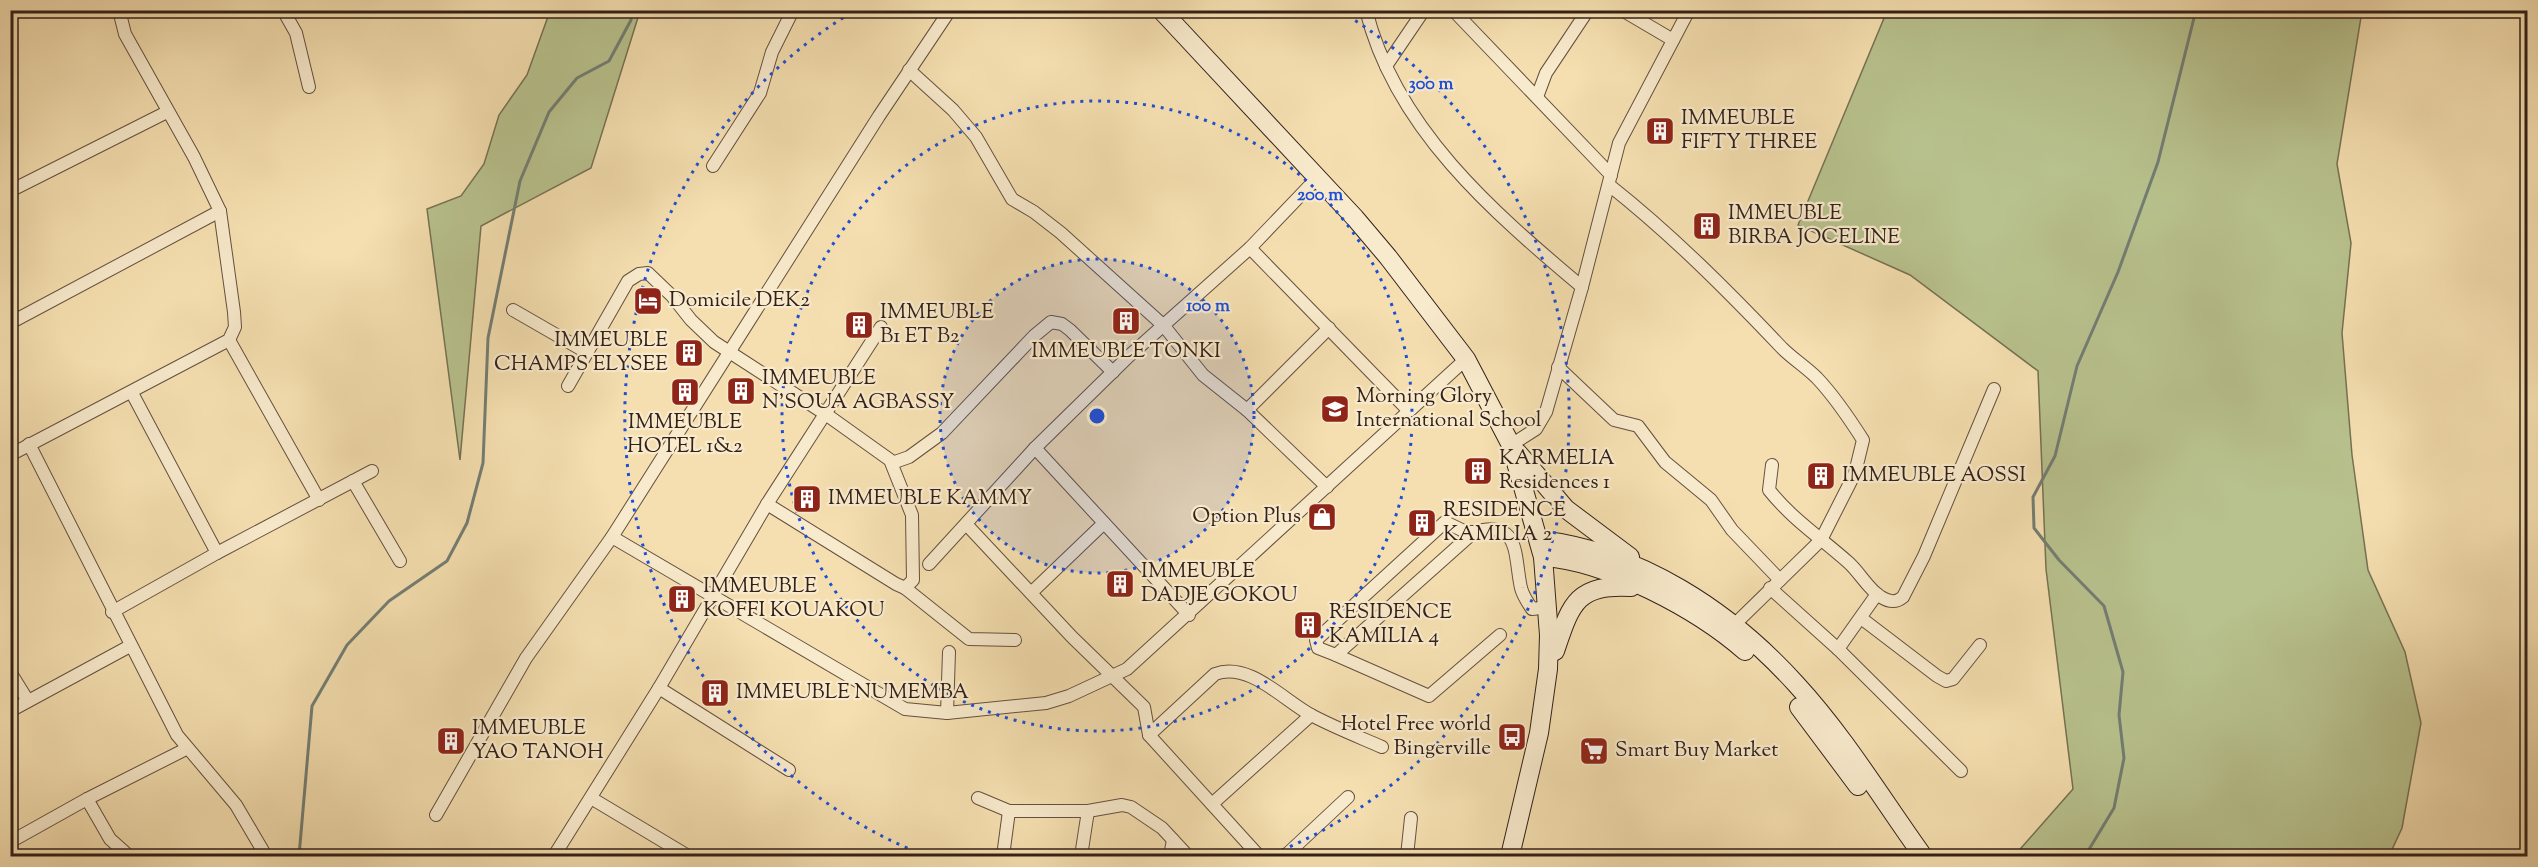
<svg xmlns="http://www.w3.org/2000/svg" width="2538" height="867" font-family="'Sorts Mill Goudy',serif">
<style>
.green{fill:#b8c28e;stroke:#767154;stroke-width:1.5}
.lines{fill:none;stroke-linecap:round;stroke-linejoin:round}
.stream{stroke:#737e74;stroke-width:3}
.street-casing{stroke:#64503f;stroke-width:14}
.secondary-casing{stroke:#332019;stroke-width:20}
.street{stroke:#f8eacc;stroke-width:12}
.secondary{stroke:#f8eacc;stroke-width:18}
.ring{fill:none;stroke:#1d4ed8;stroke-width:3;stroke-dasharray:3 6}
.labels{text-anchor:middle;dominant-baseline:central;stroke-width:4.5;stroke-linejoin:round;paint-order:stroke}
.poi-label{font-size:21px;fill:#332019;stroke:#f8eacc;text-anchor:start}
.centre{fill:#1d4ed8;stroke:#f8eacc;stroke-width:3}
.ring-label{font-size:18px;text-anchor:middle;font-weight:bold;fill:#1d4ed8;stroke:#f8eacc;stroke-width:4.5;stroke-linejoin:round;paint-order:stroke}
</style>
<rect width="100%" height="100%" fill="#f5dfb0"/>
<filter id="stains"><feTurbulence type="fractalNoise" baseFrequency=".00333" numOctaves="4"/><feColorMatrix values="0 0 0 0 .2 0 0 0 0 .09 0 0 0 0 .02 0 0 0 .5 -.17"/></filter>
<radialGradient id="worn" r=".72"><stop offset=".6" stop-color="#630" stop-opacity="0"/><stop offset="1" stop-color="#630" stop-opacity=".3"/></radialGradient>
<!-- green -->
<g class="green">
<path d="M550 11H640L591 168 481 226 460 460 427 209 461 196 484 164 499 115 527 75Z"/>
<path d="M1887 11H2362L2337 164 2351 243 2342 333 2352 455 2368 570 2405 652 2421 723 2402 828 2389 856H2014L2073 789 2046 569 2038 371 1910 275 1798 225Z"/>
</g>
<g class="lines">
<!-- stream -->
<g class="stream">
<path d="M299 856 312 706 347 645 389 601 447 561 467 523 483 463 488 338 520 181 549 112 577 78 609 61 631 20 632 10"/>
<path d="M2085 856 2114 808 2124 758 2119 715 2123 672 2104 606 2059 560 2034 528 2033 497 2055 456 2077 366 2118 272 2158 162 2196 10"/>
</g>
<!-- street casing -->
<g class="street-casing">
<g id="street">
<path d="M283 10 296 33 309 87"/>
<path d="M1366 10C1395 128 1493 212 1582 287"/>
<path d="M1453 10 1611 175"/>
<path d="M1622 10 1673 40"/>
<path d="M1386 66 1424 10"/>
<path d="M909 70 953 110 976 137 1012 199 1034 212 1061 233 1164 326 1203 375 1247 410 1327 487"/>
<path d="M1537 97 1546 73 1588 10"/>
<path d="M713 166 760 93 772 52 793 10"/>
<path d="M1609 185C1671 234 1727 290 1782 348 1793 359 1806 367 1817 378 1835 397 1849 418 1863 440L1855 473 1821 540 1734 625"/>
<path d="M10 191 167 112"/>
<path d="M1250 248 1408 410"/>
<path d="M513 310 586 352"/>
<path d="M10 323 220 211"/>
<path d="M229 340 319 500"/>
<path d="M1558 367 1614 420 1638 426 1665 462 1711 500 1732 530 1780 580"/>
<path d="M568 386 628 281 639 274 648 273 672 296 691 320 714 342 827 415 890 460 912 515 913 580 905 588 896 584 767 504"/>
<path d="M132 393 217 553"/>
<path d="M1247 410 1329 328"/>
<path d="M29 444 177 735 236 805 266 856"/>
<path d="M1511 445 1536 429 1546 412 1582 287 1619 143 1689 10"/>
<path d="M1035 448 1189 615"/>
<path d="M10 455 229 340 235 327 234 312 220 211 194 157 125 34 119 10"/>
<path d="M892 463 909 457 942 433 1034 336 1051 322 1062 324 1070 330 1113 372"/>
<path d="M1772 465 1769 490C1794 521 1820 537 1849 563 1860 573 1869 590 1881 597 1889 602 1896 603 1903 597L1924 556 1994 389"/>
<path d="M353 481 400 561"/>
<path d="M966 524 1072 637 1144 707 1149 735 1259 856"/>
<path d="M612 537 905 709 947 713 1046 703 1069 696 1127 669 1466 359"/>
<path d="M929 564 1035 448 1129 356 1250 248 1317 178"/>
<path d="M905 588 969 639 1015 640"/>
<path d="M1770 588 1838 649 1961 771"/>
<path d="M1031 593 1104 523"/>
<path d="M112 612 217 553 372 471"/>
<path d="M1861 618 1937 676 1946 681 1953 679 1980 645"/>
<path d="M1500 635 1429 696 1336 655 1474 532C1521 518 1514 557 1521 588 1523 596 1528 603 1532 609L1549 607"/>
<path d="M1838 649 1877 594"/>
<path d="M1336 655 1318 648 1316 640 1445 522 1466 532H1474"/>
<path d="M10 672 28 701"/>
<path d="M659 688 789 770"/>
<path d="M10 711 130 646"/>
<path d="M947 713 949 652"/>
<path d="M1149 735 1215 674C1250 661 1285 702 1313 716 1336 728 1359 737 1382 747"/>
<path d="M591 798 688 856"/>
<path d="M978 798 1009 811H1088L1122 805 1131 807 1162 828 1188 856"/>
<path d="M87 799 110 839 129 856"/>
<path d="M1212 804 1311 715"/>
<path d="M436 815 526 658 612 537 879 116 950 10"/>
<path d="M10 842 87 799 186 749"/>
<path d="M554 856 659 688 767 504 881 327"/>
<path d="M1003 856 1009 811"/>
<path d="M1081 856 1088 811"/>
<path d="M1170 856 1173 840"/>
<path d="M1285 856 1348 797"/>
<path d="M1407 856 1411 818"/>
</g>
</g>
<!-- secondary casing -->
<g class="secondary-casing">
<g id="secondary">
<path d="M1161 10 1355 218 1388 257 1466 359 1511 445 1543 557 1549 635 1548 669 1539 733 1510 856"/>
<path d="M1517 452 1566 509 1630 557"/>
<path d="M1539 540C1639 551 1730 611 1796 684 1844 736 1882 799 1923 856"/>
<path d="M1543 557C1607 561 1697 609 1745 651"/>
<path d="M1555 651C1571 604 1576 584 1631 587"/>
<path d="M1799 707 1858 786"/>
</g>
</g>
<!-- street -->
<use href="#street" class="street"/>
<!-- secondary -->
<use href="#secondary" class="secondary"/>
</g>
<!-- distance rings -->
<circle cx="1097" cy="416" r="157" fill="#1d4ed8" fill-opacity=".12"/>
<g class="ring">
<circle cx="1097" cy="416" r="157"/>
<circle cx="1097" cy="416" r="315"/>
<path d="M924 855A472 472 0 0 1 854 11M1340 11A472 472 0 0 1 1270 855"/>
</g>
<!-- icons -->
<defs>
<g id="building-square" transform="scale(1.5)"><rect x="-9" y="-9" width="18" height="18" rx="4" fill="#8f2418" stroke="#f8eacc"/><path d="M-4-6H4V6H1V3H-1V6H-4ZM-2.5-4.3h1.7v1.8h-1.7ZM.8-4.3h1.7v1.8H.8ZM-2.5-1h1.7V.8h-1.7ZM.8-1h1.7V.8H.8Z" fill="#fff"/></g>
<g id="hotel-square" transform="scale(1.5)"><rect x="-9" y="-9" width="18" height="18" rx="4" fill="#8f2418" stroke="#f8eacc"/><path d="M-6-4.5h1.5V1H6V5H4.5V3h-9V5H-6ZM-4 0a1.8 1.8 0 1 1 3.6 0ZM.5 0V-2.5h3Q6-2.5 6 0Z" fill="#fff"/></g>
<g id="school-square" transform="scale(1.5)"><rect x="-9" y="-9" width="18" height="18" rx="4" fill="#8f2418" stroke="#f8eacc"/><path d="M0-5L7-2L0 1L-7-2ZM-4 1L0 2.5L4 1V4Q0 6-4 4Z" fill="#fff"/></g>
<g id="shop-square" transform="scale(1.5)"><rect x="-9" y="-9" width="18" height="18" rx="4" fill="#8f2418" stroke="#f8eacc"/><path d="M-5-2.5h2.3a2.7 3.5 0 0 1 5.4 0H5L5.5 6h-11ZM-1.5-2.5h3a1.5 2.3 0 0 0-3 0Z" fill="#fff"/></g>
<g id="bus-square" transform="scale(1.5)"><rect x="-9" y="-9" width="18" height="18" rx="4" fill="#8f2418" stroke="#f8eacc"/><path d="M-5-6H5V4H4V6H2V4H-2V6H-4V4H-5ZM-3.5-4V0h7V-4ZM-3.5 1.2v1.5H-2V1.2ZM2 1.2v1.5H3.5V1.2Z" fill="#fff"/></g>
<g id="supermarket-square" transform="scale(1.5)"><rect x="-9" y="-9" width="18" height="18" rx="4" fill="#8f2418" stroke="#f8eacc"/><path d="M-6-5.5h2.5l.6 2H6L4.5 2H-2.5L-4.4-4H-6ZM-1.5 3.2a1.3 1.3 0 1 0 .1 0ZM3 3.2a1.3 1.3 0 1 0 .1 0Z" fill="#fff"/></g>
</defs>
<g fill-rule="evenodd">
<use href="#building-square" x="1660" y="131"/>
<use href="#building-square" x="1707" y="226"/>
<use href="#hotel-square" x="648" y="301"/>
<use href="#building-square" x="1126" y="321"/>
<use href="#building-square" x="859" y="325"/>
<use href="#building-square" x="689" y="353"/>
<use href="#building-square" x="741" y="391"/>
<use href="#building-square" x="685" y="392"/>
<use href="#school-square" x="1335" y="409"/>
<use href="#building-square" x="1478" y="471"/>
<use href="#building-square" x="1821" y="476"/>
<use href="#building-square" x="807" y="499"/>
<use href="#shop-square" x="1322" y="517"/>
<use href="#building-square" x="1422" y="523"/>
<use href="#building-square" x="1120" y="584"/>
<use href="#building-square" x="682" y="599"/>
<use href="#building-square" x="1308" y="625"/>
<use href="#building-square" x="715" y="693"/>
<use href="#bus-square" x="1512" y="737"/>
<use href="#building-square" x="451" y="741"/>
<use href="#supermarket-square" x="1594" y="751"/>
</g>
<g class="labels">
<!-- poi labels -->
<g class="poi-label">
<text x="1681" y="119">IMMEUBLE<tspan x="1681" dy="24">FIFTY THREE</tspan></text>
<text x="1728" y="214">IMMEUBLE<tspan x="1728" dy="24">BIRBA JOCELINE</tspan></text>
<text x="669" y="301">Domicile DEK2</text>
<text x="880" y="313">IMMEUBLE<tspan x="880" dy="24">B1 ET B2</tspan></text>
<text x="668" y="341" text-anchor="end">IMMEUBLE<tspan x="668" dy="24">CHAMPS ELYSEE</tspan></text>
<text x="1126" y="352" text-anchor="middle">IMMEUBLE TONKI</text>
<text x="762" y="379">IMMEUBLE<tspan x="762" dy="24">N'SOUA AGBASSY</tspan></text>
<text x="1356" y="397">Morning Glory<tspan x="1356" dy="24">International School</tspan></text>
<text x="685" y="423" text-anchor="middle">IMMEUBLE<tspan x="685" dy="24">HOTEL 1&amp;2</tspan></text>
<text x="1499" y="459">KARMELIA<tspan x="1499" dy="24">Residences 1</tspan></text>
<text x="1842" y="476">IMMEUBLE AOSSI</text>
<text x="828" y="499">IMMEUBLE KAMMY</text>
<text x="1443" y="511">RESIDENCE<tspan x="1443" dy="24">KAMILIA 2</tspan></text>
<text x="1301" y="517" text-anchor="end">Option Plus</text>
<text x="1141" y="572">IMMEUBLE<tspan x="1141" dy="24">DADJE GOKOU</tspan></text>
<text x="703" y="587">IMMEUBLE<tspan x="703" dy="24">KOFFI KOUAKOU</tspan></text>
<text x="1329" y="613">RESIDENCE<tspan x="1329" dy="24">KAMILIA 4</tspan></text>
<text x="736" y="693">IMMEUBLE NUMEMBA</text>
<text x="1491" y="725" text-anchor="end">Hotel Free world<tspan x="1491" dy="24">Bingerville</tspan></text>
<text x="472" y="729">IMMEUBLE<tspan x="472" dy="24">YAO TANOH</tspan></text>
<text x="1615" y="751">Smart Buy Market</text>
</g>
</g>
<circle cx="1097" cy="416" r="9" class="centre"/>
<g class="ring-label">
<text x="1431" y="89">300 m</text>
<text x="1320" y="200">200 m</text>
<text x="1208" y="311">100 m</text>
</g>
<!-- margin -->
<rect width="2538" height="867" fill="none" stroke="#f5dfb0" stroke-width="36"/>
<rect x="12" y="12" width="2514" height="843" fill="none" stroke="#332019" stroke-width="3"/>
<rect x="18" y="18" width="2502" height="831" fill="none" stroke="#332019" stroke-width="1.5"/>
<rect width="100%" height="100%" filter="url(#stains)"/>
<rect width="100%" height="100%" fill="url(#worn)"/>
</svg>
